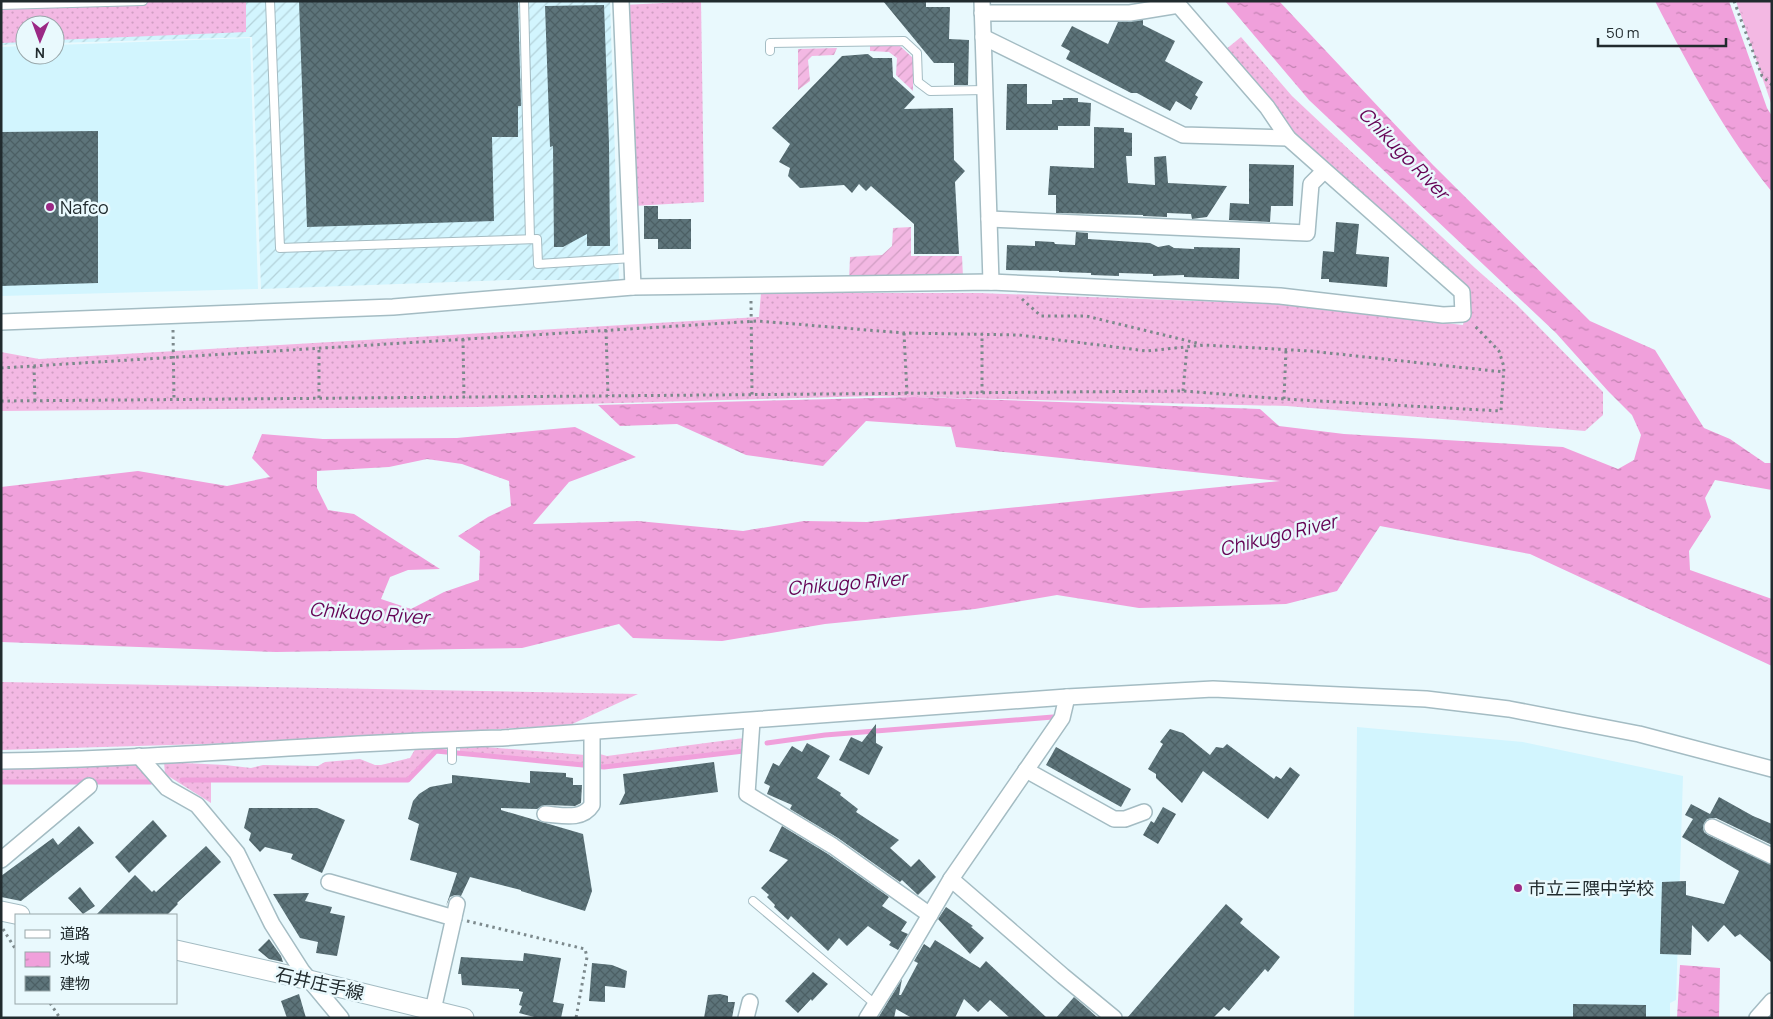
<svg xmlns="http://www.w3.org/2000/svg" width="1773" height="1019" font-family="Manrope,'Noto Sans JP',sans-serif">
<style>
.built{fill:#d2f5fe}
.industrial{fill:url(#industrial-furrows)}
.grass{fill:url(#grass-dots)}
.garden{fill:url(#garden-furrows)}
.pitch{fill:#f3b8e3}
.water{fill:url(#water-ripples);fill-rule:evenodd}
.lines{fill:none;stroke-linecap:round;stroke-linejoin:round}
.stream{stroke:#f0a0db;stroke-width:5}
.building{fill:url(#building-cross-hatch)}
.service-casing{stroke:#a4bcc3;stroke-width:10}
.minor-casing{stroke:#a4bcc3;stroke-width:18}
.tertiary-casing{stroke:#a4bcc3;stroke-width:21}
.path{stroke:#7c898c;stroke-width:3;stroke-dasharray:2.5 4;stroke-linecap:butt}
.service{stroke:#fff;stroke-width:8}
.minor{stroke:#fff;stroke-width:15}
.tertiary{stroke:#fff;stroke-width:19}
.poi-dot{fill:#9b2985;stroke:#e9f9fd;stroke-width:2}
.labels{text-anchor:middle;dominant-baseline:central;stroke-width:5;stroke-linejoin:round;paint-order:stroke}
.poi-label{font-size:18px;fill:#212b2e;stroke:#e9f9fd;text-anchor:start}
.street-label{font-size:18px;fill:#212b2e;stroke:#e9f9fd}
.water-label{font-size:19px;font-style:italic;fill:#650355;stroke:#e9f9fd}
</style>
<defs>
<pattern id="industrial-furrows" width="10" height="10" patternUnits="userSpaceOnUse" patternTransform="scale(1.25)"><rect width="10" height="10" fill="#d2f5fe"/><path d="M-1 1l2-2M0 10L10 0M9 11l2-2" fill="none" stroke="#b4d2da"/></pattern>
<pattern id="grass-dots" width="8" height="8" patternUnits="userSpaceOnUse" patternTransform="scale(1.25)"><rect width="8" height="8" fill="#f3b8e3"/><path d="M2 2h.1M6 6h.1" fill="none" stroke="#d09ec3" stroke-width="1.8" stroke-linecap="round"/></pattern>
<pattern id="garden-furrows" width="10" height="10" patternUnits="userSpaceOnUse" patternTransform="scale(1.25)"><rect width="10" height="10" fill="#f3b8e3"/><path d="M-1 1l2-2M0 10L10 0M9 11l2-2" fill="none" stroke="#d09ec3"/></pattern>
<pattern id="water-ripples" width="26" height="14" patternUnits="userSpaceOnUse" patternTransform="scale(1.25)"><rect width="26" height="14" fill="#f0a0db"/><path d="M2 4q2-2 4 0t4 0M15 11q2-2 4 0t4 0" fill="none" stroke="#c283b2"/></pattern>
<pattern id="building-cross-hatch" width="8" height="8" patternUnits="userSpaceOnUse" patternTransform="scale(1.25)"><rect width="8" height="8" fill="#5d747a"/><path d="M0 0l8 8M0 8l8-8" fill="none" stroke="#4c5f64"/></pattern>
</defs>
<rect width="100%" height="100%" fill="#e9f9fd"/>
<!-- built -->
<g class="built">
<path d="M250 38 258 289 1 296V47L25 46V55H55V45Z"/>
<path d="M1357 727 1523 742 1683 776 1676 1000 1670 1003V1018H1354Z"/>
</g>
<!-- industrial -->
<path class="industrial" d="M1 1H610L619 280H508L261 289 252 37 55 43V25H25V44L1 45Z"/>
<!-- grass -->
<g class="grass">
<path d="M1 1H246V32L55 40V25H25V42L1 43Z"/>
<path d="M701 1 704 202 633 206 624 5Z"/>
<path d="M1736 1H1772V104L1771 103Z"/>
<path d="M1241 37 1292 96 1475 268 1517 305 1603 392V415L1585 431 1287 406 875 396 476 407 1 411V352L39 359 759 317 761 293H979L1277 304 1463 325 1470 292 1289 130 1225 50Z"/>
<path d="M1 682 638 694 570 725 271 742 1 750Z"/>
<path d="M744 738 745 749 603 766 597 764 596 753 607 756Z"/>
<path d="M447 744 446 749 435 750 407 779H211V803L165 774 164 762 225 765 251 768 263 765 318 766 325 762 360 759 375 765H381L410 758 417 746Z"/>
<path d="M460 745 585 755V764L460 752Z"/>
<path d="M135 762 155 780 1 781V764Z"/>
</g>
<!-- garden -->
<g class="garden">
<path d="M870 46H900L913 58V91L896 75 897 58 889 52 870 51Z"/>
<path d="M837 48 834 55 812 56 808 60 810 81 798 90V49Z"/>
<path d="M911 227V256H962L963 277 849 281 850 257 882 255 892 246 893 228Z"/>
</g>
<!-- pitch -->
<path class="pitch" d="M1738 1H1772V80L1765 74Z"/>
<!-- water -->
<g class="water">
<path d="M1225 1H1279L1433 165 1590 321 1655 350 1704 428 1730 439 1765 463H1772V490L1715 480 1705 498 1711 517 1689 551 1690 570 1772 599V666L1530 554 1380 526 1337 591 1286 604 1139 608 1057 595 975 609 825 624 722 641 633 638 619 624 522 648 276 652 1 642V487L138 471 227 486 270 477 252 458 262 434 323 439 457 438 575 427 636 457 569 482 533 524 638 521 743 531 804 521 867 522 1280 481 956 447 951 427 866 421 823 466 746 455 677 424 620 426 598 405 914 397 1260 409 1279 426 1344 434 1563 447 1618 469 1634 460 1641 435 1632 415 1608 391 1556 333 1309 100ZM427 459 462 464 509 481 511 506 488 517 458 536 480 551 479 580 444 592 411 609 381 599 390 577 408 570 440 569 354 514 328 510 317 488V471L389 467Z"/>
<path d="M1655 1H1729L1767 108 1772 116V192C1725 134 1689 67 1655 1Z"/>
<path d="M1680 965 1720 968 1719 1018H1677Z"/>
</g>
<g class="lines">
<!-- stream -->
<g class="stream">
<path d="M767 743 825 735 1053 717"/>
<path d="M182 780H408L436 751 604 767 744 751"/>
<path d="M1 782H151"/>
</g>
</g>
<!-- building -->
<g class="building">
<path d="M299 1H518L521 106H518V137H492L494 221 307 227Z"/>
<path d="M883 1H926V7H950L949 39 969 40 968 85H954V63H934Z"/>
<path d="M604 5 609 144 610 246H587V234L563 247H554L553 146 550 147 545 6Z"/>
<path d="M1143 20V25L1175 41 1165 61 1203 82 1195 95 1198 97 1191 110 1176 101 1170 111 1137 93H1131L1066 59 1070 51 1061 46 1072 26 1108 44 1118 22Z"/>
<path d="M868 54 873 58H892L893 77 915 97 904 109 953 108 954 160 965 171 955 182 959 254H914V224L871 186 866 191 859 184 852 193 844 185 800 188 788 176 790 168 779 162 790 144 772 128 842 56Z"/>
<path d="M1007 84H1027V104H1052V100H1063V98H1078V102L1091 103 1090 126H1058V130H1006Z"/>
<path d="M1094 127 1124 128V132L1132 133V156H1126L1128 183 1155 185 1154 157 1166 156 1168 183 1227 186 1207 217 1192 219 1191 214 1167 213V217L1143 216V215L1056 213V195H1048L1050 166 1094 168Z"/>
<path d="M98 131V283L1 286V132Z"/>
<path d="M1249 164 1294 165 1293 206H1271L1270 222 1229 220 1230 203 1249 204Z"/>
<path d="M644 206H658V219H691V249H658V239H644Z"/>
<path d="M1336 222 1359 224 1356 254 1389 257 1387 287 1329 282V279H1321L1323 251 1334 252Z"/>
<path d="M1076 232 1088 233V239L1150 243 1158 247 1169 245 1174 248 1194 249V247L1240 248 1239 279 1184 277V275L1153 276V274L1119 273V276L1091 275V273L1059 272V271L1006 270 1007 245 1035 246V241L1054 242 1055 244 1075 245Z"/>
<path d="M876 724V743L883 747 869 775 839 760 851 737 862 742Z"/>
<path d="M1170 729 1183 733 1210 755 1216 747 1223 748 1227 744 1274 779 1276 776 1281 779 1290 767 1300 775 1268 819 1203 771 1182 803 1156 778V774L1148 769 1163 744 1160 742Z"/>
<path d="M807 743 830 756 817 778 841 793 840 795 858 809 856 812 899 840 890 848 911 867 919 859 936 877 918 895 902 880 900 882 838 838 790 809 792 805 767 794 770 786 764 783 773 763 779 766 792 746 802 752Z"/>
<path d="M1056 747 1131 789 1121 807 1046 765Z"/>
<path d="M714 762 718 792 619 805 625 793 623 774Z"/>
<path d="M530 771 566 773V777L573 778V785H582L581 803 575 806 545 805 537 809 501 808V810L583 834 592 891 585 911 521 891V890L470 877 461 896 455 895 450 897 446 906 457 873 410 860 419 824 408 819 413 801 419 794 430 787 452 783V775L530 783Z"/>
<path d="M1719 797 1753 816 1772 824V845L1716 818 1707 819 1703 827 1704 832 1708 835 1772 865V963L1740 934 1735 937 1724 925 1708 942 1692 925 1691 955 1660 954 1662 882 1686 881V895L1724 904 1739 871 1682 837 1693 819 1685 815 1691 804 1710 814Z"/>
<path d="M1163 807 1176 814 1158 844 1143 835 1151 821 1154 823Z"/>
<path d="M249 808H317L345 820 322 873 291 859 293 854 265 847 260 852 249 840 251 833 244 828Z"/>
<path d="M153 820 167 836 129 873 115 857Z"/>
<path d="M79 826 94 843 21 901 1 897V876L53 838 58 845Z"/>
<path d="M782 826 828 854 889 897 882 906 907 922 901 931 908 934 898 950 889 945 891 942 868 926 847 946 839 938 828 951 791 916 788 920 774 907 775 905 767 897 769 895 761 888 788 860 769 851Z"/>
<path d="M206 846 221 862 177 903 178 904 167 915H96L135 875 152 892 154 890 156 892Z"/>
<path d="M80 887 95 906 83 914 68 898Z"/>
<path d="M309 893 305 901 332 907 330 913 345 916 337 956 316 953 318 942 300 938 273 894Z"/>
<path d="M1226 904 1243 919 1240 923 1280 957 1268 972 1265 969 1229 1011 1224 1007 1213 1018H1127Z"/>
<path d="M946 907 973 926 971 927 984 938 970 954 938 919Z"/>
<path d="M269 939 281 956 283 962 269 959 258 950Z"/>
<path d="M935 940 980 968 986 961 1047 1018H1010L990 1000 978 1012 964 999 955 1018H912L896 1009 894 1018H878L902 979 899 995H901L918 963 914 961 924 944 930 948Z"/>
<path d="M524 953 561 958 553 1002 564 1004 561 1018H538L519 1013 522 1006 519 1005 523 992 519 991V989L462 985 461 974H458L461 957 523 961Z"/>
<path d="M592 963 612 965 627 971 625 988 605 986V1002L589 1001Z"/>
<path d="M813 972 828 984 812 1001 811 999 798 1013 785 1001Z"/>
<path d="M299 994 306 1018H287L281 1001Z"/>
<path d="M720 994 728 996V1002H735L732 1018H704L708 995Z"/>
<path d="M1074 997 1088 1009 1098 1018H1056Z"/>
<path d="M1573 1004 1646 1005V1018H1573Z"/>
</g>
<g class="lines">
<!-- service casing -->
<g class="service-casing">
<g id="service">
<path d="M270 1 280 248 537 239 538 264 632 258"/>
<path d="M524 1 530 239"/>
<path d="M1 5 143 1"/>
<path d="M770 51V43L904 41 917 53 918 82 930 91 985 90"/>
<path d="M452 760V739"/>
<path d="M753 901 875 1004"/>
</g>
</g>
<!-- minor casing -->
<g class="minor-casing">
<g id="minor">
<path d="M621 1 633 287"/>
<path d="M982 1 991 282"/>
<path d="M982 13H1130L1179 5"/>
<path d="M983 37 1183 135 1288 138"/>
<path d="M989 219 1307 233 1311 184 1324 171"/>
<path d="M1 322 393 307 633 287 991 282 1280 296 1443 315 1463 314 1462 292 1288 138 1267 107 1175 1"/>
<path d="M752 721 747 794 833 846 930 915"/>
<path d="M139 756 167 788 197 805 237 853 272 924 302 971 341 1018"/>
<path d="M1 761C168 759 335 742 502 738L1067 697 1213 689 1426 699 1509 709 1639 734 1772 769"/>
<path d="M1026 770 1114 819H1125L1144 812"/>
<path d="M545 814C561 815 582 821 592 805V732"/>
<path d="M1712 827 1772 856"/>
<path d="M1 860 89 786"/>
<path d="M951 879 1063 976 1114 1018"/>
<path d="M329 882 454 918"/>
<path d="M433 1010 457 904"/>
<path d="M746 1018 750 1002"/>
<path d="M867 1018 901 964 951 879 1062 718 1067 697"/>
<path d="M1757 1018 1772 1001"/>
</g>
</g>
<!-- tertiary casing -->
<g class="tertiary-casing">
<g id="tertiary">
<path d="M1 911 20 915"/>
<path d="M176 950 309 980 464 1018"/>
</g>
</g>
<!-- path -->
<g class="path">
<path d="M1734 1 1762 76 1772 85"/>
<path d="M1022 299 1041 316H1086L1201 344"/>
<path d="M751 301 752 395"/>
<path d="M173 330 174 400"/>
<path d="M606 330 608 396"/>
<path d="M904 333 907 394"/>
<path d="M463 339 464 398"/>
<path d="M34 366 35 401"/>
<path d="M1 368 758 321 904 333 1019 335 1147 351 1204 345 1310 351 1504 372"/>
<path d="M1183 391 1187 347"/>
<path d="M982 393V334"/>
<path d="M319 398V348"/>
<path d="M1284 399 1286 349"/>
<path d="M1 401 1183 391 1284 399 1501 411 1504 367 1499 351 1474 325"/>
<path d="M467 921 585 949 587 957 576 1018"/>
<path d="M3 929 16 950"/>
<path d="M50 1003 60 1018"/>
</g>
<!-- service -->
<use href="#service" class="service"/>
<!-- minor -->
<use href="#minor" class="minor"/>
<!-- tertiary -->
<use href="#tertiary" class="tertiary"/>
</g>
<!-- markers -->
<g class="poi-dot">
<circle cx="50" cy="207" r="5"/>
<circle cx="1518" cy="888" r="5"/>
</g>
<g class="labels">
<!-- poi labels -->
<g class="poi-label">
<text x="60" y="207">Nafco</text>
<text x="1528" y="888">市立三隈中学校</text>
</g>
<!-- street labels -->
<g class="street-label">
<text transform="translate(320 983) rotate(13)">石井庄手線</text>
</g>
<!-- water labels -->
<g class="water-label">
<text transform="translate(1404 153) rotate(46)">Chikugo River</text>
<text transform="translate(1278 535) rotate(-14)">Chikugo River</text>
<text transform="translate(847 583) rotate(-5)">Chikugo River</text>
<text transform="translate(369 613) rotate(4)">Chikugo River</text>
</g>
</g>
<!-- border -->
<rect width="1773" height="1019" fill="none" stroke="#212b2e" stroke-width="5"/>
<!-- legend -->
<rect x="15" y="914" width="162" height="90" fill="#e9f9fd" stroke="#99a7aa"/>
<rect x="25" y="930" width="25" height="8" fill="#ffffff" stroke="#99a7aa"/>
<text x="60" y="939" font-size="15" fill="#212b2e">道路</text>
<rect x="25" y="952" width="25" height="15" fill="url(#water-ripples)" stroke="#99a7aa"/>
<text x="60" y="964" font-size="15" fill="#212b2e">水域</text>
<rect x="25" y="976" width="25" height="15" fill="url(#building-cross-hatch)" stroke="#99a7aa"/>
<text x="60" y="989" font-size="15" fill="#212b2e">建物</text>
<!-- north arrow -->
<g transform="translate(40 40) rotate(181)"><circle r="24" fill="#e9f9fd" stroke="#99a7aa"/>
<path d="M0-4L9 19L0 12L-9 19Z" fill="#9b2985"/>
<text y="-8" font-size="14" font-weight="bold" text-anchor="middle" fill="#212b2e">N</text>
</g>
<!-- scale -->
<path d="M1598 38v8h128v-8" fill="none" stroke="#212b2e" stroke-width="2.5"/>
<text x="1606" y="38" font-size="15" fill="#212b2e" stroke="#e9f9fd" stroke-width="4" paint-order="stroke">50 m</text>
</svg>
